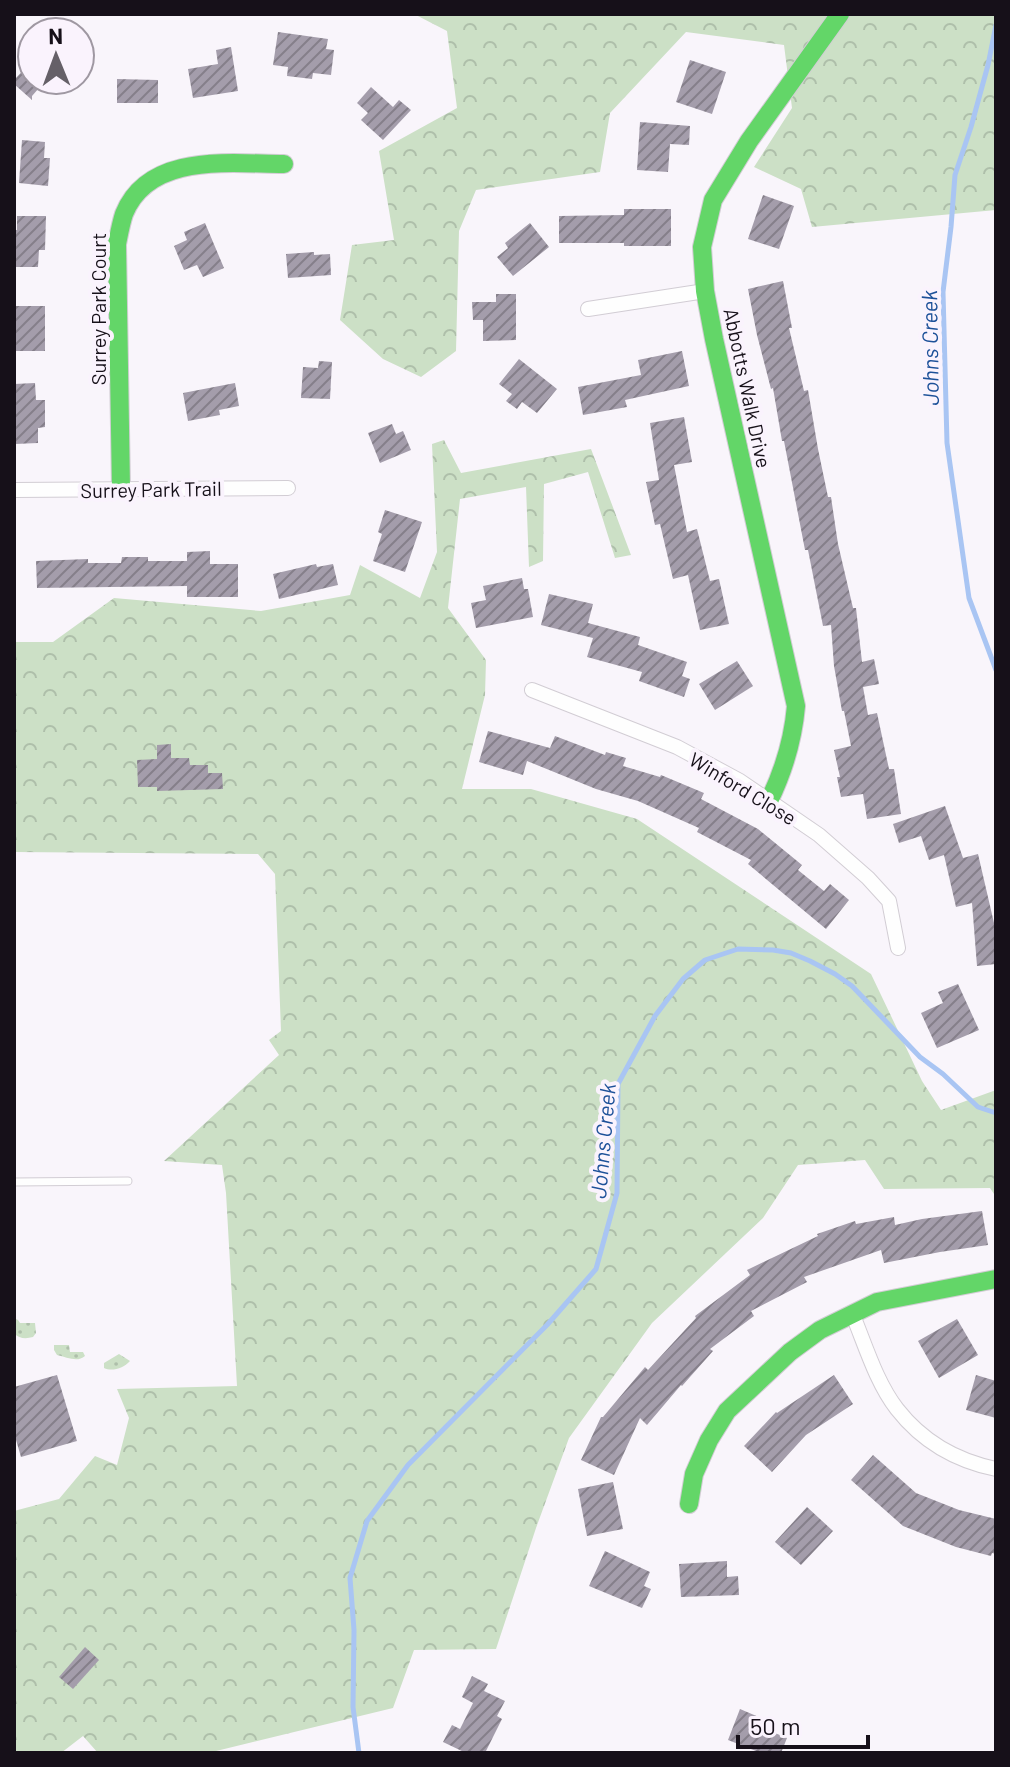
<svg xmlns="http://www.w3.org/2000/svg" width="1010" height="1767" font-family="Barlow,sans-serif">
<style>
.grass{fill:url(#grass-dots)}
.forest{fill:url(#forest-crowns)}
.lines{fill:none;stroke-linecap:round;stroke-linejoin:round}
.stream{stroke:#a9c5f3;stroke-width:5}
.building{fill:url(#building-hatch)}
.lane-casing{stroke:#d2cdd4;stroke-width:9}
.street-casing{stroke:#d2cdd4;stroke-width:16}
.fast-casing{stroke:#d2cdd4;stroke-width:20}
.lane{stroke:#fefefe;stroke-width:7}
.street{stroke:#fefefe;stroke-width:14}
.fast{stroke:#63d668;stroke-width:18}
.labels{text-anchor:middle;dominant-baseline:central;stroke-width:8;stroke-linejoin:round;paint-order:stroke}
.street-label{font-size:20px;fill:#161019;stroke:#faf3fd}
.water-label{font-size:22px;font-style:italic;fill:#1d5199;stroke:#faf3fd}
</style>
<defs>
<pattern id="grass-dots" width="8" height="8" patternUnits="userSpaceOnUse" patternTransform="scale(2)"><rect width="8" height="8" fill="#cce0c6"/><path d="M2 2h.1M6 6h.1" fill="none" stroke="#aebfaa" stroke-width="1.8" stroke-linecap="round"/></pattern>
<pattern id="forest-crowns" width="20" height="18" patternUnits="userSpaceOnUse" patternTransform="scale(2)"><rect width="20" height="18" fill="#cce0c6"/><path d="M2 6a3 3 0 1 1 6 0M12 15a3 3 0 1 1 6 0" fill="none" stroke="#aebfaa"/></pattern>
<pattern id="building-hatch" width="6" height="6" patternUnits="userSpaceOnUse" patternTransform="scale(2)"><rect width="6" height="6" fill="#a49dab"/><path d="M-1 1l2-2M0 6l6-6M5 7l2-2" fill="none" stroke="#857f8a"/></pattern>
</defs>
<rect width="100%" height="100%" fill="#f9f5fb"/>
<!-- grass -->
<g class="grass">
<path d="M14 1318 18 1320 20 1323H35L36 1333 33 1337C26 1339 19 1339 14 1333Z"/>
<path d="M54 1345H69L70 1352H83L85 1356C77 1363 67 1357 57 1355L54 1350Z"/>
<path d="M119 1354 130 1361C124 1368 112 1372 104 1368V1363Z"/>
</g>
<!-- forest -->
<g class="forest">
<path d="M414 14H996V210L812 227 801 189 754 167 792 108 784 45 686 32 610 113 600 172 476 190 459 231 456 351 421 377 383 359 340 320 352 245 394 240 379 151 457 108 447 31Z"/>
<path d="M444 440 461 473 591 449 631 555 615 558 588 472 544 484 543 561 529 567 526 487 460 499 448 608 486 660 485 695 462 789H531L637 819 871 974 922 1081 941 1110 996 1090V1197L990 1188 884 1189 865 1160 798 1165 763 1218 652 1323 569 1438 536 1528 496 1649 414 1650 393 1708 208 1753H98L83 1736 61 1753H14V1511L59 1499 95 1456 117 1465 129 1418 117 1389 237 1386 226 1193 222 1165 164 1161 279 1055 269 1040 281 1031 275 874 258 854 14 852V642H53L114 598 261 611 350 595 360 565 420 598 437 552 432 444Z"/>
</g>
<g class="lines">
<!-- stream -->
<g class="stream">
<path d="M996 25 988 65 971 127 955 175 951 227 943 292 947 443 969 598 996 670"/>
<path d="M359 1753 353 1707 354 1630 350 1578 367 1521 408 1465 547 1325 596 1269 617 1193 618 1084 655 1016 683 979 705 960 738 949 773 950 791 953 810 961 835 974 852 986 920 1057 943 1074 978 1107 996 1113"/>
</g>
</g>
<!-- building -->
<g class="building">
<path d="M278 32 328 39 326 49 334 50 331 75 313 73 312 79 287 76 288 67 273 65Z"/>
<path d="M231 47 238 91 193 98 188 69 218 64 216 50Z"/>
<path d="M690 60 726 72 712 114 676 102Z"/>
<path d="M32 61V80H46L32 96V100L14 84V80Z"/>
<path d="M117 79 158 80V103H117Z"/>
<path d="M371 87 393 107 399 100 411 110 383 140 361 120 368 113 357 103Z"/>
<path d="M640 122 690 126 689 145 670 144 668 172 637 170Z"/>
<path d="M22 140 45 142 44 158H50L48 186 19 183Z"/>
<path d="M763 195 794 206 779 249 748 239Z"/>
<path d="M624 209H671V246H624V243H559V216L624 215Z"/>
<path d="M17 216H46L45 250H39L38 267H15L14 230H17Z"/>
<path d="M205 223 224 268 203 277 197 265 184 270 174 246 187 240 184 232Z"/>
<path d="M530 223 549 247 513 276 497 257 508 248 505 243Z"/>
<path d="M314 252V255L330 254 331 275 288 278 286 254Z"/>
<path d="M783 281 792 328H789L804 391 808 390 818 449 828 497H831L838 544 853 608H856L862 662 874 659 879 684 863 687 868 715 877 713 889 769H894L901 814 867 819 863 794 841 797 837 777H840L834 750 851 746 844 711H842L834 666 831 625 823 626 808 550H805L784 441H782L773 388 771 389 757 335 748 289Z"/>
<path d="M496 294H516V340L483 341V320H473L472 302H496Z"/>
<rect x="15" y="306" width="30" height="45"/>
<path d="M682 351 689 386 625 400 627 407 583 415 578 387 641 375 638 360Z"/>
<path d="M519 359 557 389 537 413 522 402 517 409 506 401 512 394 499 384Z"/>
<path d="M319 361 332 362 330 399 301 398 303 367 318 368Z"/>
<path d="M35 383 36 400H45V427L38 428V443L15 444 14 384Z"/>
<path d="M235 383 239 406 219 410 220 415 188 421 183 393Z"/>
<path d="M684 417 692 462 674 465 687 532 697 529 710 581 719 579 729 624 700 630 688 575 673 579 660 524 655 525 646 482 659 480 650 423Z"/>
<path d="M392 424 396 434 403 431 411 450 380 463 368 433Z"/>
<path d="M385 510 422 522 405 572 373 561 382 534 378 532Z"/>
<path d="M210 551V564H238V597H187V586L37 588 36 561 88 559V563H121L122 557H148V561H187V552Z"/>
<path d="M316 564 317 567 333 564 338 585 279 599 273 574Z"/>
<path d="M522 578 524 589H528L533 617 476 628 471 603 486 600 483 586Z"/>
<path d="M549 594 593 604 588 623 640 637 638 645 687 662 682 676 690 679 684 697 639 681 642 672 587 657 593 638 541 625Z"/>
<path d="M737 661 753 686 715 710 699 684Z"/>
<path d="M488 731 550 748 555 736 605 755 606 752 626 758 623 766 660 777 661 775 704 793 701 799 758 829 802 865 798 870 824 891 830 884 849 900 826 929 748 864 751 860 697 832 699 828 638 801 596 789 527 761 523 775 479 762Z"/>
<path d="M171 744V758H189L190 765H208V773H222L223 789 157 791V787H138L137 760 157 759V745Z"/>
<path d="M945 806 963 858 978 854 994 923H996V964L977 966 972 903 956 907 944 855 929 860 921 836 899 843 893 824Z"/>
<path d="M958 984 979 1030 937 1048 921 1013 943 1003 938 992Z"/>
<path d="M982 1211 988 1245 940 1252 884 1263 881 1250 804 1277 807 1282 751 1311 754 1316 710 1349 713 1351 682 1386 681 1385 647 1425 640 1418 614 1475 581 1460 601 1417H603L645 1367 648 1370 696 1318 695 1316 750 1275 747 1270 818 1236 817 1234 855 1221 856 1224 894 1217 895 1225 922 1219Z"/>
<path d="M957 1319 978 1355 939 1378 918 1341Z"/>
<path d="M57 1375 77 1441 21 1457 14 1433V1387Z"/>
<path d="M834 1375 853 1404 806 1435 772 1472 744 1446 776 1412 777 1413Z"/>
<path d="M976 1375 996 1381V1418L966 1410Z"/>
<path d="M873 1455 916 1493 959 1510 996 1519V1554L992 1553 991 1556 956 1547 903 1526 851 1480Z"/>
<path d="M613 1482 623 1529 587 1536 578 1489Z"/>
<path d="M807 1507 833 1531 801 1565 775 1542Z"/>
<path d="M605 1551 650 1572 644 1586 651 1589 642 1608 589 1586Z"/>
<path d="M727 1561V1577L738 1576 739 1595 681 1597 679 1564Z"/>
<path d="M85 1647 99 1660 73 1689 59 1677Z"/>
<path d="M472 1676 488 1684 484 1691 505 1701 497 1716 502 1719 485 1753H466L443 1742 452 1725 460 1729 473 1703 462 1697Z"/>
<path d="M740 1709 766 1720 763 1728 787 1738 781 1753H761L728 1740Z"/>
</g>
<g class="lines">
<!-- lane casing -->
<g class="lane-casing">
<path id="lane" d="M14 1182 128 1181"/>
</g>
<!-- street casing -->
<g class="street-casing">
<g id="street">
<path d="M588 309 705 291"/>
<path d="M14 490 288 488"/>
<path d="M532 690 677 747 740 781 819 835 868 878 889 901 898 948"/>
<path d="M852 1313C865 1344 876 1382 897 1409 922 1441 957 1461 996 1469"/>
</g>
</g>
<!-- fast casing -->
<g class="fast-casing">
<g id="fast">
<path d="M121 489 117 244C119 234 121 223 124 214 149 152 231 164 284 164"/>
<path d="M769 801C784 770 793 741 796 706L714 339 705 291 702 247 713 200 749 141 840 14"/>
<path d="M689 1504 694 1474 709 1440 727 1411 790 1352 820 1330 877 1302 996 1279"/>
</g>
</g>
<!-- lane -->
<use href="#lane" class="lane"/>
<!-- street -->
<use href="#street" class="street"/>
<!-- fast -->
<use href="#fast" class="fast"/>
</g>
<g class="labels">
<!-- street labels -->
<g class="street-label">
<text transform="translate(98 309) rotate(-90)">Surrey Park Court</text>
<text transform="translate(748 388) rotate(78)">Abbotts Walk Drive</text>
<text transform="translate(151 489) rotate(-1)">Surrey Park Trail</text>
<text transform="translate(743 788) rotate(31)">Winford Close</text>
</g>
<!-- water labels -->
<g class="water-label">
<text transform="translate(929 348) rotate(-91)">Johns Creek</text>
<text transform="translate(602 1141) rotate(-85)">Johns Creek</text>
</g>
</g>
<!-- border -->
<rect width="1010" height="1767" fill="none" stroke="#161019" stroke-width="32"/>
<!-- north arrow -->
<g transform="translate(56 56) rotate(359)"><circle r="38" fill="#faf3fd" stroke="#9f98a2" stroke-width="2"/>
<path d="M0-6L14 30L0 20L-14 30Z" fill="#656068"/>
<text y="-12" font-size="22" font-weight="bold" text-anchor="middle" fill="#161019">N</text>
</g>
<!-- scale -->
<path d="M738 1735v12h130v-12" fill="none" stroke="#161019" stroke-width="4"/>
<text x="750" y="1735" font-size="24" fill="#161019" stroke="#faf3fd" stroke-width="6" paint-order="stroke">50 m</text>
</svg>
